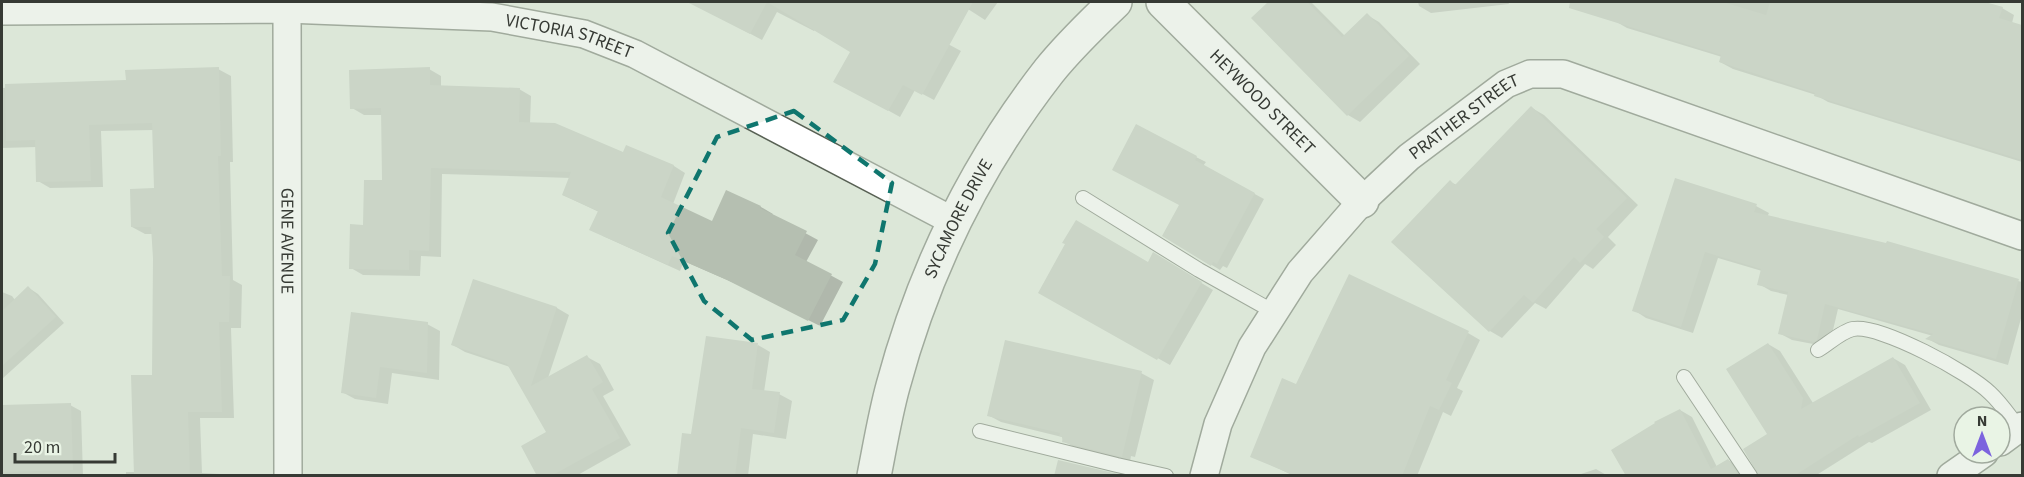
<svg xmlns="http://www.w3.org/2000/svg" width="2024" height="477" font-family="'Source Sans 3',sans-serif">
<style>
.shadow{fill:#0003}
.building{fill:#b5bfb1}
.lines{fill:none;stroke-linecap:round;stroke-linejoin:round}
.lane-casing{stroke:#586154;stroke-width:16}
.street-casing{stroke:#586154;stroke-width:30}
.secondary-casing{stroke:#586154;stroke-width:36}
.lane{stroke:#fff;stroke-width:14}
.street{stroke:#fff;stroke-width:27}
.secondary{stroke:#fff;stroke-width:33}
.marked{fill:none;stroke:#0f766e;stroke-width:4.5;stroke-dasharray:12 8;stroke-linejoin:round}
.labels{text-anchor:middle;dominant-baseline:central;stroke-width:4.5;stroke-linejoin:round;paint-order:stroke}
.street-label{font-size:18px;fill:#363a34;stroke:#e9f4e5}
</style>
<rect width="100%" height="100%" fill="#dce7d8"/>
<!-- shadow -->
<g class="shadow">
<path d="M723 2H855L867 8 870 2 961 51 934 100 915 90 900 117 835 81 852 51 815 29 814 31 777 12 762 40 715 15Z"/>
<path d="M957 2H998L985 20Z"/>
<path d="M1270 2H1311L1345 36 1367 15 1379 22 1420 64 1360 122 1348 115 1253 18Z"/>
<path d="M1418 2H1508L1509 4 1431 13 1419 6Z"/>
<path d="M1581 2H1738L1743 3 1744 2H1980L2002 8 2014 15 2012 23 2022 27V162L1828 102 1816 95 1733 69 1720 62 1722 57 1627 28 1615 21 1617 13Z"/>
<path d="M218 69 231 76 233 162H230L233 280 242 285 241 328H231L234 418H200L202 473 220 474 224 476H126V472H135L153 376V234H145L132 227 155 190 154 130 101 131 103 187 50 188 38 181 37 147 2 148V88L127 81Z"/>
<path d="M429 69 441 76V87L519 89 531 96 530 124 624 154 627 147 674 166 685 173 673 204 713 223 727 192 761 207 773 214 772 215 818 240 806 262 843 282 820 326 741 286 684 261 680 271 603 236 599 212 563 195 571 178 442 174 441 257 421 256 420 276 363 275 351 268 365 226 384 182 382 115H364L352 108Z"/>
<path d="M1532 108 1544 115 1638 205 1608 237 1616 245 1593 269 1585 264 1546 309 1535 303 1502 338 1490 331 1450 182 1457 185Z"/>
<path d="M1196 157 1206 162 1203 166 1264 199 1227 268 1223 266 1220 270 1164 236 1181 205 1123 175Z"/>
<path d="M1756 206 1769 213 1767 217 2022 282V315L2008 365 1939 345 1928 339 1933 336 1838 309 1829 347 1792 340 1779 333 1788 295 1771 291 1759 284 1762 271 1718 258 1693 333 1646 318 1634 310Z"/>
<path d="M1154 254 1213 290 1170 365 1040 292 1149 264Z"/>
<path d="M474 281 557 308 569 315 548 378 587 357 600 364 614 390 603 396 631 445 576 476H538L548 433 510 367 465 352 453 345Z"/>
<path d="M29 288 38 294 64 323 2 379V292L12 296 15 300Z"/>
<path d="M427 324 440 331 439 380 392 373 388 404 355 399 342 392Z"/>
<path d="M1468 333 1480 340 1457 388 1463 391 1451 416 1443 412 1417 476H1294L1252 456Z"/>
<path d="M1768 344 1780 351 1813 403 1893 358 1905 365 1931 410 1872 443 1869 442 1815 476H1760L1769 434Z"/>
<path d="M758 345 770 352 764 392 779 394 792 401 786 439 753 434 748 476H679L692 436Z"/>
<path d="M1141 373 1154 380 1135 457 1131 456 1130 462 1076 448 1063 441 1062 437 1001 422 988 415Z"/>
<path d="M70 405 81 411 83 476H2V420L34 419Z"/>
<path d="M1680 410 1692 417 1717 467 1728 460 1739 467 1745 476H1628Z"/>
<path d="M1596 469 1608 476H1575Z"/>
</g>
<!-- building -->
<g class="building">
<path d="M687 2H973L922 95 903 85 888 111 833 82 850 52 767 2 750 34Z"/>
<path d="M1268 2H1307L1342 37 1367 13 1409 56 1347 116 1251 18Z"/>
<path d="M1570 2H1723L1766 15 1770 2H1985L2003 7 1999 18 2022 25V160L1814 96 1815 93 1719 62 1721 55 1569 8Z"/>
<path d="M219 67 221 156H218L222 276H230L229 322H219L222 412H188L190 476H134L131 375H152L153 258 151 227H131L130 189 154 188 152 123 89 125 91 181 36 182 35 140 6 141 5 84 126 80 125 70Z"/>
<path d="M430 67V85L520 88 519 122 555 123 623 152 626 145 674 165 661 197 712 221 726 190 761 206 760 208 807 231 795 255 832 274 808 321 727 280 672 256 668 265 589 230 598 211 562 195 571 172 431 168 429 251 409 250V270L349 269 350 224 363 225 364 180H382L381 108 350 109 349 70Z"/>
<path d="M1531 106 1627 198 1596 229 1604 237 1580 263 1574 257 1533 303 1524 295 1489 332 1391 242 1450 180 1455 185Z"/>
<path d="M1136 124 1197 156 1195 160 1255 193 1217 264 1213 262 1211 266 1162 236 1179 205 1112 170Z"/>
<path d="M1675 178 1757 204 1754 212 1886 243 1887 241 2019 279 1996 359 1925 339 1933 334 1825 304 1817 340 1814 342 1778 334 1788 292 1757 285 1761 269 1705 252 1681 327 1632 311Z"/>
<path d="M1076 220 1148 262 1153 252 1202 282 1157 360 1038 293 1065 244 1062 243Z"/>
<path d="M1349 274 1469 331 1446 380 1452 383 1439 410 1430 406 1402 476H1296L1250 457 1282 378 1296 384Z"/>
<path d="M473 279 557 307 531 386 587 355 603 382 592 389 620 438 551 476H537L521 446 546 432 507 364 451 345Z"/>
<path d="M28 286 56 317 2 366V311Z"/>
<path d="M351 312 428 322 427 373 380 367 376 398 341 393Z"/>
<path d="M706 336 758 343 752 389 780 392 774 433 741 428 735 476H677L682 433 691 434Z"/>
<path d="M1005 340 1142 371 1122 457 1062 442 1063 437 1059 436 1060 433 987 416Z"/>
<path d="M1768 343 1803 398 1801 409 1893 357 1920 403 1859 437 1858 435 1794 476H1759L1743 449 1767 434 1726 369Z"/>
<path d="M71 403 73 470 2 472V405Z"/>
<path d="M1680 409 1711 469 1728 459 1739 476H1626L1611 450 1655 423 1654 422Z"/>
<path d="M1058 460 1118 474 1117 476H1054Z"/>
</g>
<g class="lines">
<!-- lane casing -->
<g class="lane-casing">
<g id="lane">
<path d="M1083 198 1199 270 1274 312"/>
<path d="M1818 350C1828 344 1842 331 1853 329 1880 324 1970 373 1990 393 2001 403 2010 417 2019 428"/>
<path d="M1684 377 1750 476"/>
<path d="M980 431 1117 465 1166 476"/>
</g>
</g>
<!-- street casing -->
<g class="street-casing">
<g id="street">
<path id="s1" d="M287 9 288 476"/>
<path id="s2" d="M2 11 287 9 492 17 584 34 635 54 953 221"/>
<path d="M2000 442 2022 426"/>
<path id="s3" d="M1204 476 1218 424 1252 347 1300 272 1362 201 1409 157 1506 84 1530 74H1563L2022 236"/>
<path d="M1951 476 1984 453"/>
</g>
</g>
<!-- secondary casing -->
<g class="secondary-casing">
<g id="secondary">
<path id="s4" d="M1163 2 1362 201"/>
<path id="s5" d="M874 476C880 446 885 415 893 386 924 270 975 166 1049 71 1069 46 1093 23 1115 2"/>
</g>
</g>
<!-- lane -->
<use href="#lane" class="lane"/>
<!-- street -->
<use href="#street" class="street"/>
<!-- secondary -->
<use href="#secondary" class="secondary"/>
</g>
<!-- marked area -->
<path d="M0 0H2024V477H0ZM794 111 892 183 875 264 843 320 752 340 704 301 668 233 717 137Z" fill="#dce7d8" fill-opacity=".55" fill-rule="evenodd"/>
<path class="marked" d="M794 111 892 183 875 264 843 320 752 340 704 301 668 233 717 137Z"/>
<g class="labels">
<!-- street labels -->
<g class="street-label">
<text stroke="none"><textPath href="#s2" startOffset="570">VICTORIA STREET</textPath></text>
<text stroke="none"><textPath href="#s4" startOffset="141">HEYWOOD STREET</textPath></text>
<text stroke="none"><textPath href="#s3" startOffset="454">PRATHER STREET</textPath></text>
<text stroke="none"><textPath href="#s5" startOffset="272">SYCAMORE DRIVE</textPath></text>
<text stroke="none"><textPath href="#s1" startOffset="232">GENE AVENUE</textPath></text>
</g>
</g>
<!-- border -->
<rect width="2024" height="477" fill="none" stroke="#363a34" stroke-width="6"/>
<!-- north arrow -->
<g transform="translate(1982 435)"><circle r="28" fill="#e9f4e5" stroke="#a1aa9e" stroke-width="1.5"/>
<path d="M0-4.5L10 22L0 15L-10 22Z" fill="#7c63de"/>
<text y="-9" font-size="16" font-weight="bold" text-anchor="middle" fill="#363a34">N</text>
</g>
<!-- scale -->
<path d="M15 453v9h100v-9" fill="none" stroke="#363a34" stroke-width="3"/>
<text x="24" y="453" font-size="18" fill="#363a34" stroke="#e9f4e5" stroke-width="4.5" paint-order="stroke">20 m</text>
</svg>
